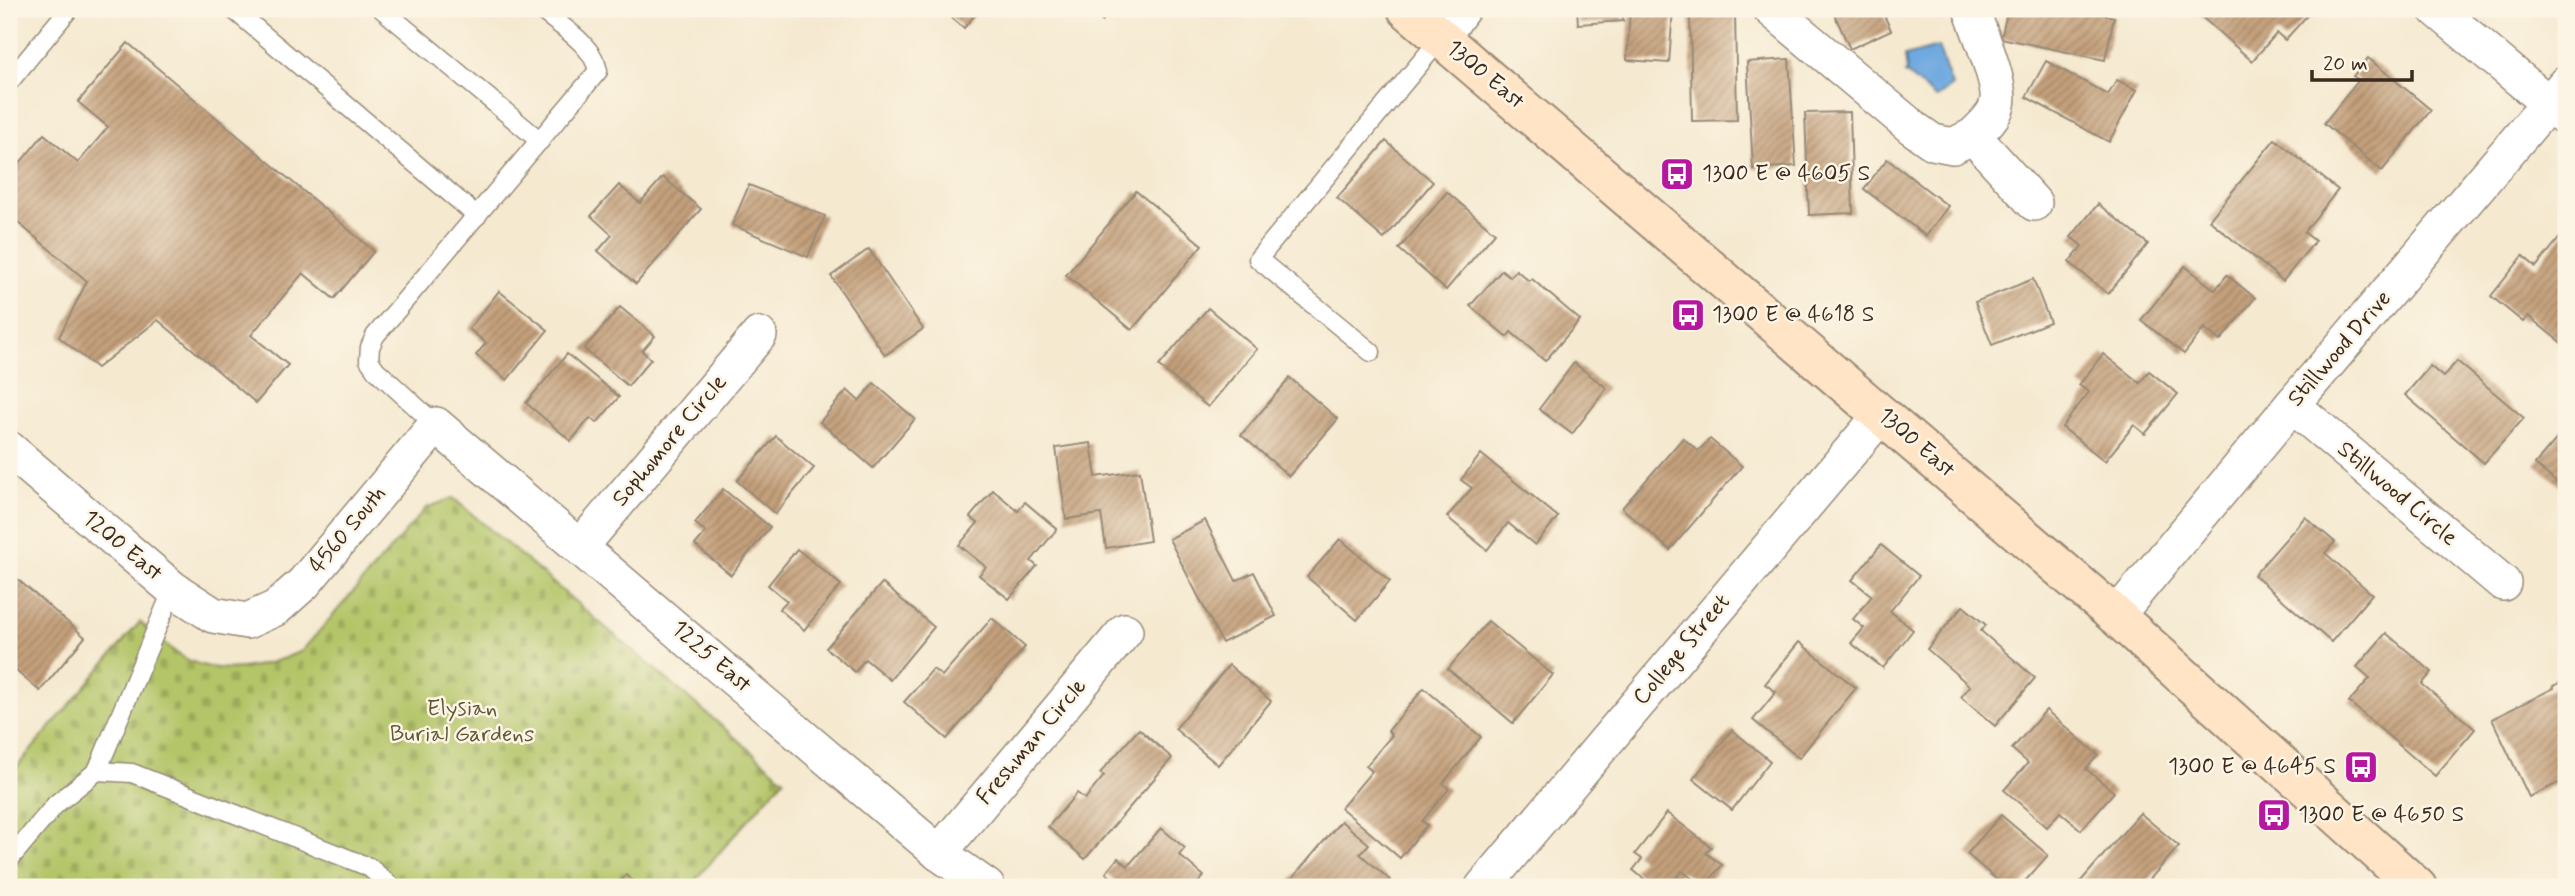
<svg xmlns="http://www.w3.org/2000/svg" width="2575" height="896" font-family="Mynerve,sans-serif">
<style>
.cemetery{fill:url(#cemetery-stones);stroke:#777843;stroke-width:2}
.water{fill:#6ea9df;stroke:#546a7e;stroke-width:2}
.building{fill:url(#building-hatch)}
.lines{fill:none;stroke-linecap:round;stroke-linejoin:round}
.lane-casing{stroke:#988a77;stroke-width:21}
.street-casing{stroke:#988a77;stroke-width:38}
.secondary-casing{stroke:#988a77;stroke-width:42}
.lane{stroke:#fff;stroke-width:18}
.street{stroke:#fff;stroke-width:35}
.secondary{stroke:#ffe4c6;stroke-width:38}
.labels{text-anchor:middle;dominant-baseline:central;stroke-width:5;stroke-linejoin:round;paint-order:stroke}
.street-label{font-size:23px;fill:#3b2a1e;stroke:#fcf5e5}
.poi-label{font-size:23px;fill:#3b2a1e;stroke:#fcf5e5;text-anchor:start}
.park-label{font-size:23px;fill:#5f5834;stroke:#fcf5e5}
</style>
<defs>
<pattern id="cemetery-stones" width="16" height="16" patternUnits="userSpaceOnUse" patternTransform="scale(1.75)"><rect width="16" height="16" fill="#b3c568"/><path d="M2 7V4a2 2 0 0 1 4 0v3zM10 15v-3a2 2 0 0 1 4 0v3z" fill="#9ba95a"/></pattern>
<pattern id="building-hatch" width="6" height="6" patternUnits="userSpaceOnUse" patternTransform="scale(1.75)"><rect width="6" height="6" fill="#c4a07c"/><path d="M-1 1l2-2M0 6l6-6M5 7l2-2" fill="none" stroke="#a08365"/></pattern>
</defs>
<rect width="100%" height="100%" fill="#fcf5e5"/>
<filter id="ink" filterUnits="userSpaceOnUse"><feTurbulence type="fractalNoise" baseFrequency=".0143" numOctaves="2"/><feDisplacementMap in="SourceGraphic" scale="14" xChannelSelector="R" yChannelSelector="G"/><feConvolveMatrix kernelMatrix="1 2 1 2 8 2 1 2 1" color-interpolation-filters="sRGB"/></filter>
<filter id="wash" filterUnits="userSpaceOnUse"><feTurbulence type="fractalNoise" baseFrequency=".00686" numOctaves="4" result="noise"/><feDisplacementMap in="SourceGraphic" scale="28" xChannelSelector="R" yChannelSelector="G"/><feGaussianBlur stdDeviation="1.57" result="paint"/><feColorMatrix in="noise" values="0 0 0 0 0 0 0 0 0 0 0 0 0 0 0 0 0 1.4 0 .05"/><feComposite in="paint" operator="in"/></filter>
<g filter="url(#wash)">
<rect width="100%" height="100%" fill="#f5e9d0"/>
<!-- cemetery -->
<path class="cemetery" d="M453 498 784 779 689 887H9V776L140 622C153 633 165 645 178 654 215 679 264 668 302 651L426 508Z"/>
<!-- water -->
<path class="water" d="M1938 47 1952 86 1936 98 1905 73 1907 72 1905 56Z"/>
<g id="blocks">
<!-- building -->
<g class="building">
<path d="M941 9H980L964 28Z"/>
<path d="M1087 9H1112L1102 21Z"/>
<path d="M1577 9H1622L1623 21 1578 24Z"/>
<path d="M1630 9H1673L1669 63 1627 60Z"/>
<path d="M1832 9H1881L1891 30 1850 49Z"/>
<path d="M2008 9H2076L2114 17 2105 60 2001 38Z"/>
<path d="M2197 9H2313L2285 40 2277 33 2252 61 2195 11Z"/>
<path d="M1690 13H1735L1737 120 1692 121Z"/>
<path d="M128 43 374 251 334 299 303 273 251 335 288 365 256 403 158 320 97 368 59 337 87 281 9 215V176L44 134 78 163 108 127 78 102Z"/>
<path d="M2368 58 2431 110 2382 171 2324 123 2359 80 2353 76Z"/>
<path d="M1789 59 1796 166 1753 169 1747 62Z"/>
<path d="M2046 61 2108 95 2117 80 2137 90 2109 142 2026 97Z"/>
<path d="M1850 112 1853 213 1809 215 1805 113Z"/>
<path d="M2275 139 2338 190 2304 232 2315 241 2283 281 2209 220Z"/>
<path d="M1386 141 1433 182 1384 239 1337 198Z"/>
<path d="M1887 159 1948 206 1926 236 1864 189Z"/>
<path d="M663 177 701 209 636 284 598 251 612 235 591 216 619 185 640 203Z"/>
<path d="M749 185 825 216 808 257 732 225Z"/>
<path d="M1136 191 1202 245 1132 330 1066 275Z"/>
<path d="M1447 192 1495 233 1446 290 1399 249Z"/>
<path d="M2098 204 2148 244 2108 294 2069 262 2082 246 2071 237Z"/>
<path d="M2566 230V342L2564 345 2528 316 2523 322 2491 296 2523 256 2536 267Z"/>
<path d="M869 249 923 329 885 355 831 276Z"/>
<path d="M2185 266 2215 290 2227 275 2255 298 2220 341 2204 328 2184 354 2141 320Z"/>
<path d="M1502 270 1510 277 1516 270 1529 281 1532 279 1580 320 1545 361 1511 332 1507 337 1470 306Z"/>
<path d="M2033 279 2050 322 1992 345 1975 302Z"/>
<path d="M499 291 548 330 507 380 476 355 486 343 469 329Z"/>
<path d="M620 307 655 336 642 351 651 359 628 386 584 349Z"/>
<path d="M1208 308 1257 349 1208 407 1159 366Z"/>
<path d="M567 354 619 397 597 423 590 418 571 441 526 403Z"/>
<path d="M2103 354 2140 383 2149 371 2178 394 2145 434 2134 425 2105 461 2062 427 2089 392 2079 385Z"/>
<path d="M2457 361 2524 418 2484 463 2405 395 2430 366 2443 377Z"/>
<path d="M1574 363 1607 388 1572 434 1539 409Z"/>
<path d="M1290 378 1338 419 1289 476 1241 435Z"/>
<path d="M874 383 915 419 873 468 820 422 847 390 859 401Z"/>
<path d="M2566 428V491L2535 464Z"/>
<path d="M776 436 814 468 775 514 737 481Z"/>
<path d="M1683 438 1698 451 1710 439 1742 466 1670 550 1622 508Z"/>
<path d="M1091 443 1096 477 1140 471 1150 541 1106 548 1101 514 1066 519 1056 448Z"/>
<path d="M1481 454 1558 517 1535 545 1508 523 1487 550 1447 517 1472 488 1461 480Z"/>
<path d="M723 489 770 527 731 575 695 545 706 532 695 523Z"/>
<path d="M993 490 1018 511 1025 502 1057 529 1031 561 1037 566 1009 599 979 575 986 567 959 545 978 523 970 517Z"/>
<path d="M2305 517 2335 542 2325 553 2372 594 2331 642 2254 575Z"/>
<path d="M1205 520 1236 581 1254 572 1276 616 1222 643 1169 539Z"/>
<path d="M1340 539 1390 581 1357 620 1307 577Z"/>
<path d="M1881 545 1919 576 1890 611 1913 630 1883 668 1851 643 1864 628 1853 619 1872 596 1852 580Z"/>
<path d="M797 549 841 585 804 630 779 609 787 601 768 585Z"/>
<path d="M9 572 85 637 40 691 9 665Z"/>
<path d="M882 583 934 627 890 680 865 659 855 672 826 648Z"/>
<path d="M1963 606 1986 625 1981 631 2035 678 1995 726 1961 697 1970 686 1927 649Z"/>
<path d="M992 618 1025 647 947 739 904 702 933 669 942 676Z"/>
<path d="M1488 621 1553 675 1513 723 1448 669Z"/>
<path d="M2386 633 2432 672 2422 684 2475 729 2435 776 2349 702 2370 678 2357 667Z"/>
<path d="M1799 642 1856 688 1799 758 1753 720 1776 692 1765 684Z"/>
<path d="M1229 665 1271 701 1218 765 1175 729Z"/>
<path d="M2566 680V765L2559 768 2565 780 2529 797 2492 719 2554 688 2553 686Z"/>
<path d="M1424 688 1481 737 1443 783 1449 789 1422 821 1427 825 1400 858 1341 808 1372 771 1366 766 1392 735 1388 731Z"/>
<path d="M2046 710 2098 755 2086 769 2114 792 2081 830 2060 812 2047 827 2004 790 2028 763 2012 749Z"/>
<path d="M1139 729 1172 758 1085 859 1048 827 1077 793 1085 799 1104 776 1100 773Z"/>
<path d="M1732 730 1770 761 1732 810 1693 779Z"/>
<path d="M1667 813 1711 847 1706 853 1722 865 1704 887 1682 871 1669 887H1654L1633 870 1642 859 1635 854Z"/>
<path d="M2140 813 2179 846 2143 887H2088L2081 881Z"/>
<path d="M2001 815 2048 855 2020 887H2005L1967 854Z"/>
<path d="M1341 821 1369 844 1360 854 1390 880 1384 887H1285Z"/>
<path d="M1161 828 1185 848 1179 855 1204 876 1194 887H1122L1106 873 1118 858 1128 866Z"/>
<path d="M626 875 640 887H615Z"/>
</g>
</g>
</g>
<g filter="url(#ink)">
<use href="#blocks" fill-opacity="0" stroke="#988a77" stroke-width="2"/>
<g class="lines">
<!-- lane casing -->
<g class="lane-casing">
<g id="lane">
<path d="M233 9 477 216"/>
<path d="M382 9 540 141"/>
<path d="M9 82 69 9"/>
<path d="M1371 352 1258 259 1441 38"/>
<path d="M436 425 376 370 369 360 370 347 375 336 598 71C593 44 560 26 540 9"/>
<path d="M173 589 97 771 132 773 369 867 392 887"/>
<path d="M9 860 56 804 97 771"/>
</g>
</g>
<!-- street casing -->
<g class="street-casing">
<g id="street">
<path d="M1771 9 1913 128 1933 142 1953 146 1973 136 2034 203"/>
<path d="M1971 9C1978 29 2003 86 1997 105 1994 117 1982 127 1973 136"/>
<path d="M2436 9 2566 118"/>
<path d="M1441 38 1462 9"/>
<path d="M2292 405 2503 583"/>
<path d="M9 449 173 589 213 615 247 621 276 608 304 583 436 425 939 853 987 887"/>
<path d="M581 546 759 335"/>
<path d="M2116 616 2292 405 2566 83"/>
<path d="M939 853 1125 631"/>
<path d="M1483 887 1882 414"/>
</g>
</g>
<!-- secondary casing -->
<g class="secondary-casing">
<path id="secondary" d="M1407 9 2116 616 2417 887"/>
</g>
<!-- lane -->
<use href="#lane" class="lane"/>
<!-- street -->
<use href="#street" class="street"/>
<!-- secondary -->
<use href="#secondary" class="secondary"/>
</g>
</g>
<!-- icons -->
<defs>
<g id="bus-square" transform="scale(1.75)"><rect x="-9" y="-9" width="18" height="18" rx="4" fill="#b5179e" stroke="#fcf5e5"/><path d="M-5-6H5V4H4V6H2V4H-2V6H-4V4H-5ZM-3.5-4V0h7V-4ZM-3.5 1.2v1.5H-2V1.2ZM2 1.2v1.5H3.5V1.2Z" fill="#fff"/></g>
</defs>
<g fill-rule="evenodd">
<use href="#bus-square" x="1677" y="174"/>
<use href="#bus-square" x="1688" y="315"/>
<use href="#bus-square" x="2361" y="767"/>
<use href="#bus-square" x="2274" y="815"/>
</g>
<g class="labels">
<!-- street labels -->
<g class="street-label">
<text transform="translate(1485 75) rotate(40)">1300 East</text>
<text transform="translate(2340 349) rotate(-49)">Stillwood Drive</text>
<text transform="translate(670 441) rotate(-50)">Sophomore Circle</text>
<text transform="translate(1916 443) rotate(41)">1300 East</text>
<text transform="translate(2397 494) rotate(40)">Stillwood Circle</text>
<text transform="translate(348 530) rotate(-50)">4560 South</text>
<text transform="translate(122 546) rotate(40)">1200 East</text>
<text transform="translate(1682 650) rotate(-50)">College Street</text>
<text transform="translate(711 657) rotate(41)">1225 East</text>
<text transform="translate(1032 742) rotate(-50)">Freshman Circle</text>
</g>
<!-- poi labels -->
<g class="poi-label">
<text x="1702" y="174">1300 E @ 4605 S</text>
<text x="1712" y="315">1300 E @ 4618 S</text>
<text x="2336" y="767" text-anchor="end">1300 E @ 4645 S</text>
<text x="2298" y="815">1300 E @ 4650 S</text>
</g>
<!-- park labels -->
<g class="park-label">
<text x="462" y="709">Elysian<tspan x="462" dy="26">Burial Gardens</tspan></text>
</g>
</g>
<!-- margin -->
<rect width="2575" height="896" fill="none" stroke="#fcf5e5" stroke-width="35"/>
<!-- scale -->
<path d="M2312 70v10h100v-10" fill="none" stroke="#3b2a1e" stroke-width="3.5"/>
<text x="2323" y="70" font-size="21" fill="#3b2a1e" stroke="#fcf5e5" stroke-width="5" paint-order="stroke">20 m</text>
</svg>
